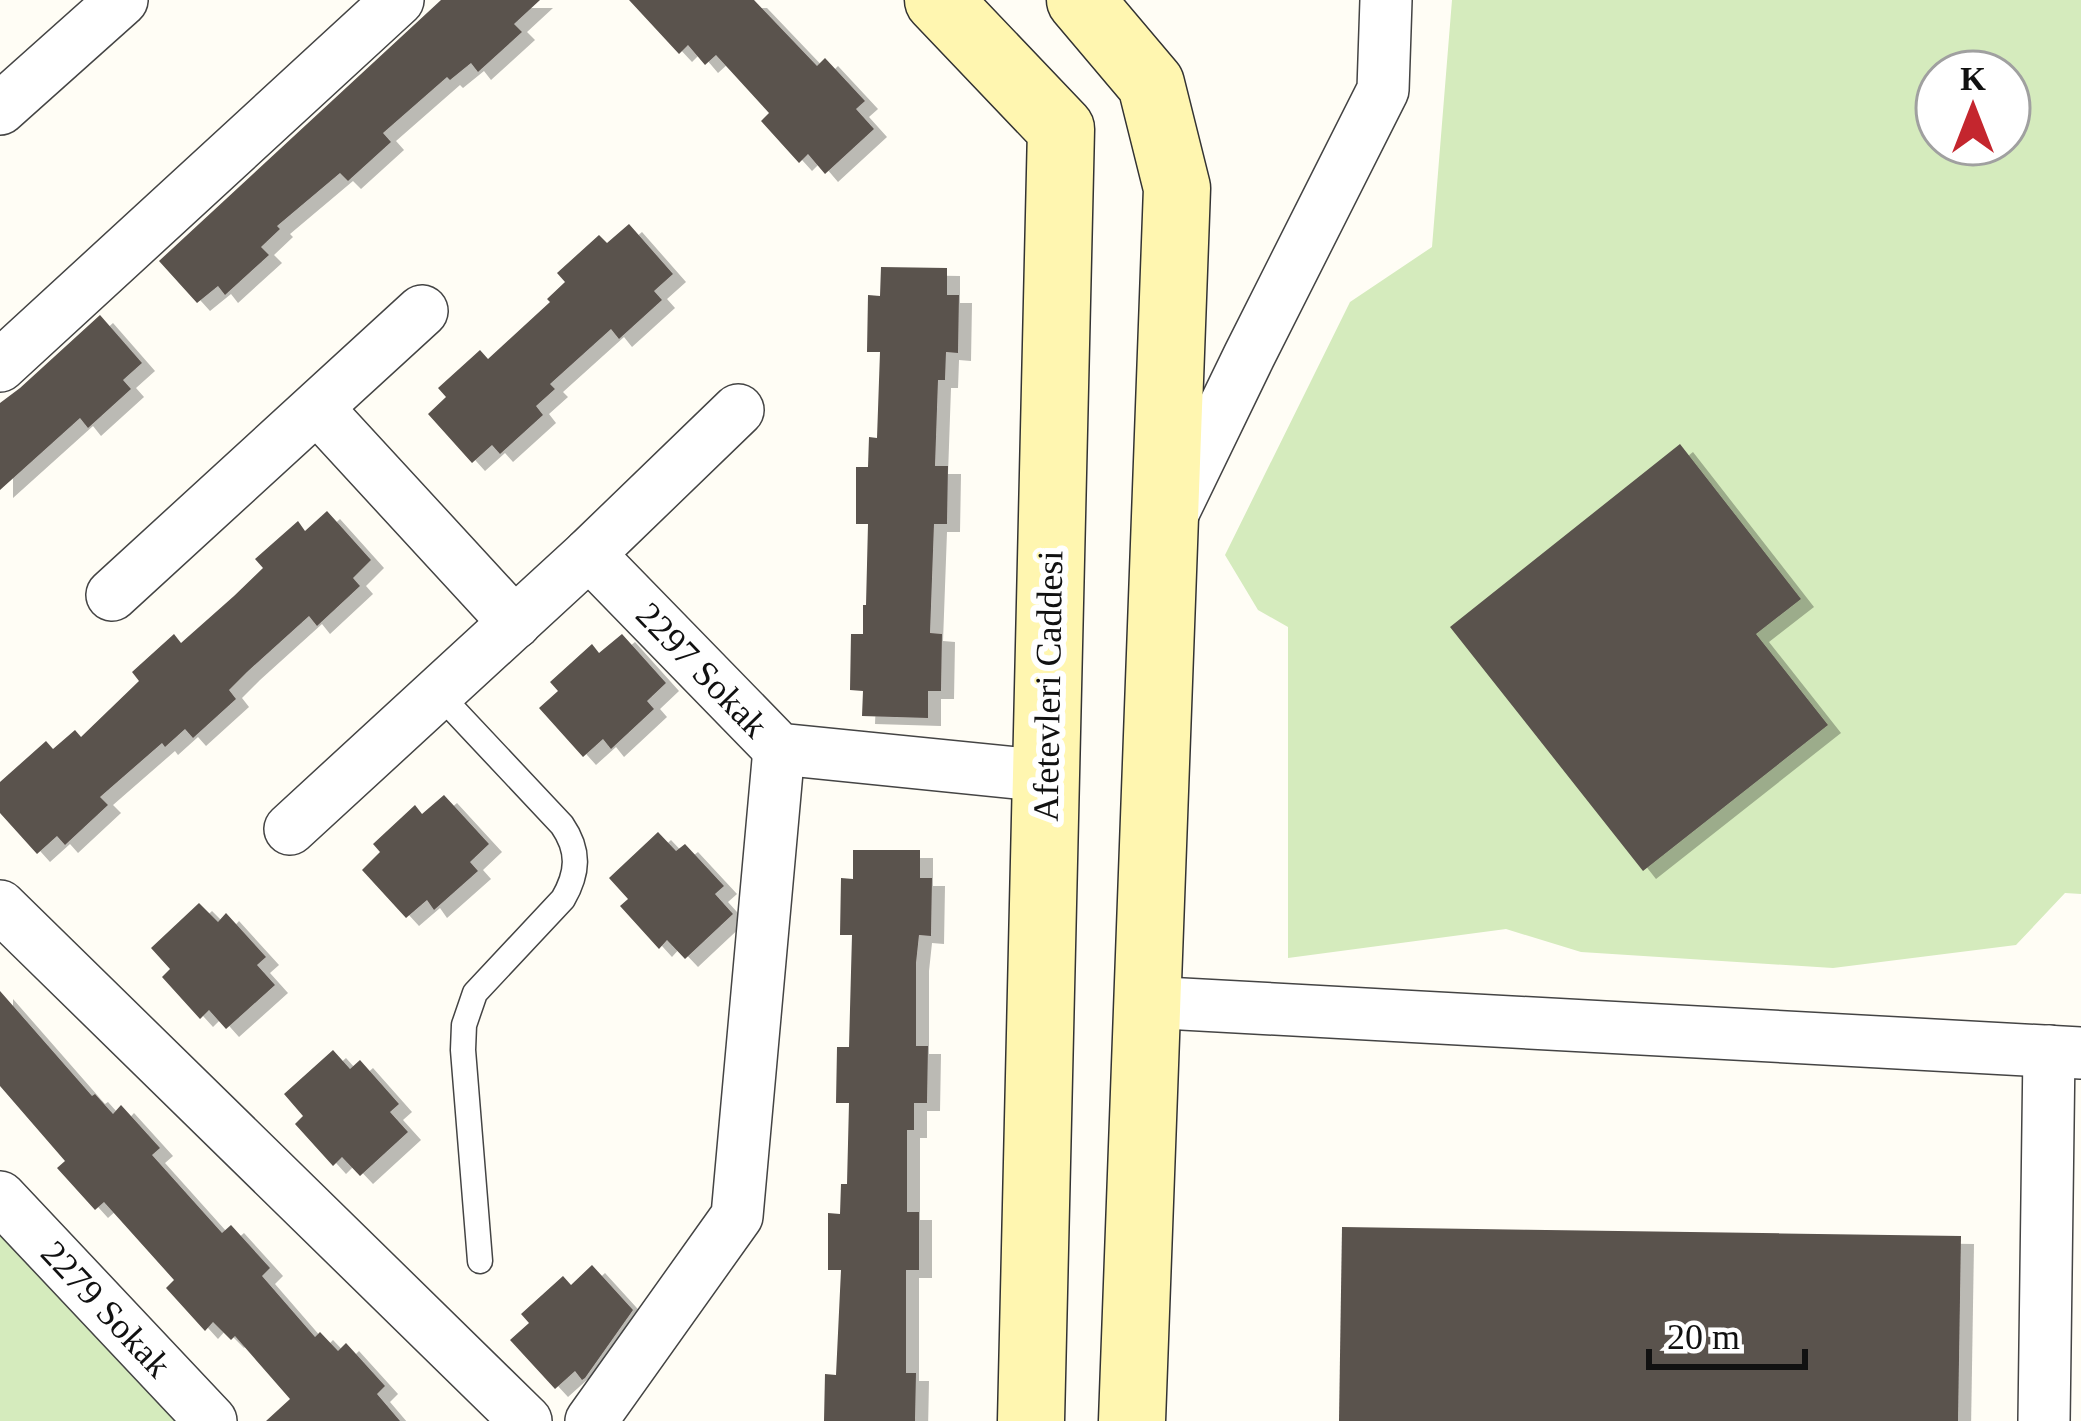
<svg xmlns="http://www.w3.org/2000/svg" width="2081" height="1421" font-family="'Times New Roman',serif">
<style>
.green{fill:#d5ebbd;fill-rule:evenodd}
.building{fill:#5a524d;filter:url(#shadow)}
.lines{fill:none;stroke-linecap:round;stroke-linejoin:round}
.lane-casing{stroke:#444;stroke-width:27}
.street-casing{stroke:#444;stroke-width:54}
.secondary-casing{stroke:#333;stroke-width:69}
.lane{stroke:#fff;stroke-width:24}
.street{stroke:#fff;stroke-width:51}
.secondary{stroke:#fff6b0;stroke-width:66}
.labels{text-anchor:middle;dominant-baseline:central;stroke-width:12;stroke-linejoin:round;paint-order:stroke}
.street-label{font-size:36px;fill:#111;stroke:#fff}
</style>
<defs>
<filter id="shadow"><feDropShadow dx="13" dy="8" stdDeviation="0" flood-color="#0004"/></filter>
</defs>
<rect width="100%" height="100%" fill="#fffdf5"/>
<!-- green -->
<g class="green">
<path d="M1452 0H2081V894L2065 893 2016 945 1833 968 1581 952 1506 929 1288 958V627L1258 610 1225 555 1350 302 1432 247ZM1937 72H2009V144H1937Z"/>
<path d="M0 1220 193 1421H0Z"/>
</g>
<!-- building -->
<g class="building">
<path d="M441 0H540L514 24 522 32 478 72 471 63 450 80 447 77 383 133 391 142 348 181 340 173 277 226 280 229 261 247 269 255 225 295 218 286 197 303 159 261Z"/>
<path d="M629 0H754L817 66 825 58 865 101 856 109 874 129 825 174 808 154 799 163 761 121 769 113 716 55 705 65 688 45 679 54Z"/>
<path d="M629 224 673 274 654 291 662 300 619 339 611 329 550 384 555 389 536 406 543 415 500 454 492 445 472 463 428 414 446 397 438 388 480 350 488 359 550 302 547 299 565 282 557 273 599 235 607 243Z"/>
<path d="M881 267 947 268V295H959L958 353 946 352 945 380H938L935 466H948L947 524H934L930 633 942 634 941 691H928V718L862 716 863 691 850 690 851 634H863V605H866L868 524H856V467H868L869 437 877 438 880 352H867L868 295 880 296Z"/>
<path d="M100 315 142 363 123 380 131 389 88 428 80 418 0 490V403L20 388Z"/>
<path d="M1680 444 1801 599 1756 634 1828 725 1643 871 1450 627Z"/>
<path d="M327 511 371 560 353 578 360 586 317 626 309 616 247 672 229 690 236 699 193 738 185 729 165 747 162 743 100 797 108 805 65 845 57 836 37 854 0 813V782L46 741 53 749 75 730 81 737 139 681 132 672 174 634 181 643 234 596 263 568 255 559 298 521 305 531Z"/>
<path d="M622 634 666 683 647 701 654 709 611 749 603 739 583 757 539 708 558 691 550 682 592 644 599 653Z"/>
<path d="M444 795 489 844 470 862 478 871 434 910 427 900 406 918 362 870 380 852 373 844 415 805 422 814Z"/>
<path d="M658 832 676 851 685 844 724 886 715 894 733 914 685 959 667 940 659 949 620 906 628 899 609 878Z"/>
<path d="M853 850H920V878H932L931 936 919 935 916 963V1046H928L927 1103H914V1130H907V1212H919V1270H906V1373H916L915 1421H824L825 1374 836 1375 841 1270H828V1213L840 1214 841 1184H847L849 1103H836L837 1047H849L852 935H840L841 878 853 879Z"/>
<path d="M199 903 218 922 226 913 266 957 257 965 275 985 226 1029 209 1010 200 1019 162 977 170 969 151 948Z"/>
<path d="M0 991 92 1096 95 1094 113 1114 121 1105 160 1148 152 1155 222 1233 231 1225 270 1268 262 1276 315 1337 320 1332 338 1351 346 1343 385 1386 377 1394 400 1421H266L290 1399 235 1336 231 1340 213 1322 205 1331 166 1288 174 1280 104 1202 95 1210 57 1168 65 1161 0 1086Z"/>
<path d="M333 1050 350 1069 360 1060 399 1104 390 1112 408 1132 360 1176 342 1157 333 1166 295 1124 303 1116 284 1094Z"/>
<path d="M1342 1227 1961 1236 1958 1421H1339Z"/>
<path d="M592 1265 633 1310 585 1378 582 1380 575 1371 555 1389 510 1340 529 1323 521 1314 563 1276 571 1285Z"/>
</g>
<g class="lines">
<!-- lane casing -->
<g class="lane-casing">
<path id="lane" d="M438 693 562 825C580 851 578 873 563 899L475 993 464 1025 463 1050 480 1261"/>
</g>
<!-- street casing -->
<g class="street-casing">
<g id="street">
<path d="M0 109 122 0"/>
<path d="M0 366 398 0"/>
<path d="M318 409 515 623"/>
<path d="M1170 519 1249 356 1383 90 1386 0"/>
<path d="M589 554 779 749 1046 776"/>
<path d="M112 595 422 311"/>
<path d="M290 829 589 554 738 410"/>
<path d="M0 906 526 1421"/>
<path d="M1146 1002 2081 1053"/>
<path d="M0 1197 211 1421"/>
<path d="M591 1421 737 1216 779 749"/>
<path d="M2044 1421 2049 1051"/>
</g>
</g>
<!-- secondary casing -->
<g class="secondary-casing">
<g id="secondary">
<path d="M938 0 1061 129 1031 1421"/>
<path d="M1080 0 1151 84 1177 188 1132 1421"/>
</g>
</g>
<!-- lane -->
<use href="#lane" class="lane"/>
<!-- street -->
<use href="#street" class="street"/>
<!-- secondary -->
<use href="#secondary" class="secondary"/>
</g>
<g class="labels">
<!-- street labels -->
<g class="street-label">
<text transform="translate(702 670) rotate(46)">2297 Sokak</text>
<text transform="translate(1048 686) rotate(-89)">Afetevleri Caddesi</text>
<text transform="translate(106 1309) rotate(47)">2279 Sokak</text>
</g>
</g>
<!-- north arrow -->
<g transform="translate(1973 108)"><circle r="57" fill="#ffffff" stroke="#a0a0a0" stroke-width="3"/>
<path d="M0-9L21 45L0 30L-21 45Z" fill="#c4262e"/>
<text y="-18" font-size="33" font-weight="bold" text-anchor="middle" fill="#111111">K</text>
</g>
<!-- scale -->
<path d="M1649 1349v18h156v-18" fill="none" stroke="#111111" stroke-width="6"/>
<text x="1667" y="1349" font-size="36" fill="#111111" stroke="#ffffff" stroke-width="9" paint-order="stroke">20 m</text>
</svg>
